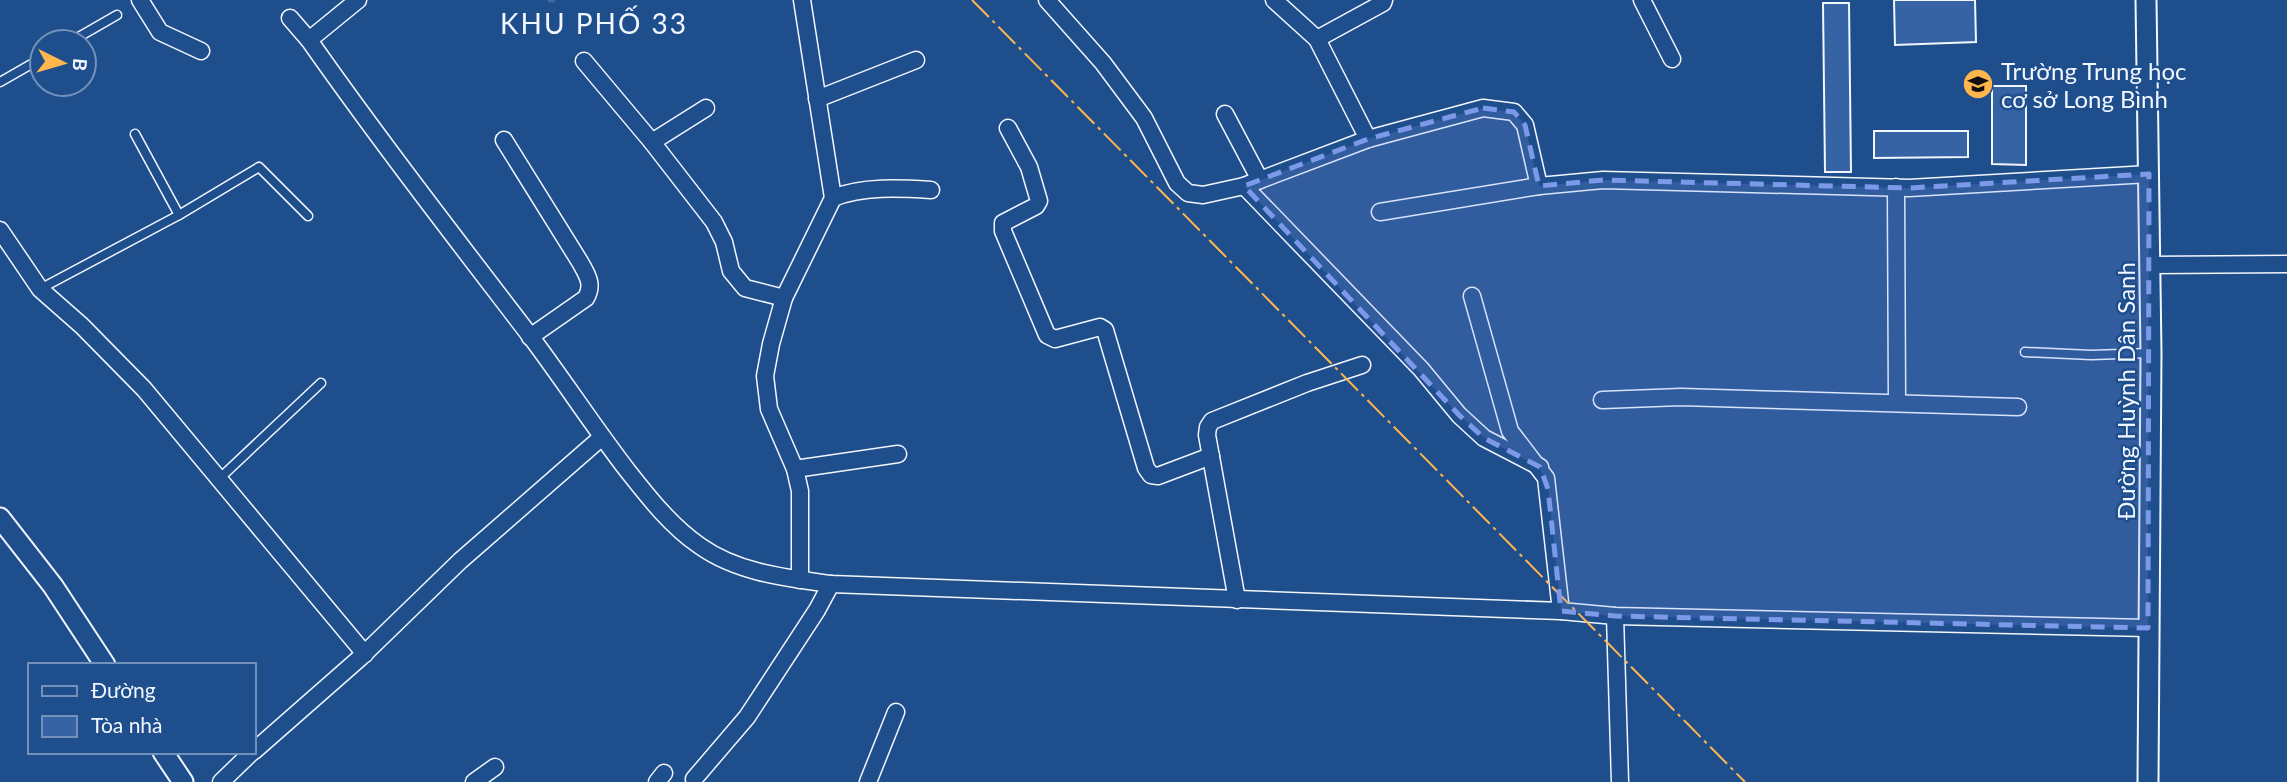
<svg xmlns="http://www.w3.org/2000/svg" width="2287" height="782" font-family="Lato,sans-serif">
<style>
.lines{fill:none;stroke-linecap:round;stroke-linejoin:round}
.stream{stroke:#3b69a3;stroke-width:5}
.building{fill:#3563a3;stroke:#f2f6ff;stroke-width:2}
.service-casing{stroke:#f2f6ff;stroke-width:11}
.minor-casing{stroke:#f2f6ff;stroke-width:19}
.tertiary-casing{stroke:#f2f6ff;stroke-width:23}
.service{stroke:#1f4e8c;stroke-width:8}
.minor{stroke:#1f4e8c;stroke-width:16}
.tertiary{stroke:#1f4e8c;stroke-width:19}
.power{stroke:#ffb74d;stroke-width:2;stroke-dasharray:24 5 3.5 5;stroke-linecap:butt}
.marked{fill:#7d9aea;fill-opacity:0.2;stroke:#7d9aea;stroke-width:5;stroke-dasharray:14 9;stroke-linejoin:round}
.labels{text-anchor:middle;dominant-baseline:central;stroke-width:5;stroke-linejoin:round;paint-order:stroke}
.poi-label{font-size:24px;fill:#f2f6ff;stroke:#1f4e8c;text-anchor:start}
.street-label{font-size:24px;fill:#f2f6ff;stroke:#1f4e8c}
.quarter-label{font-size:28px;letter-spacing:2px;fill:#f2f6ff;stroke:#1f4e8c}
</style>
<rect width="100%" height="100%" fill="#1f4e8c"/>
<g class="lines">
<!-- stream -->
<path class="stream" d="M550 0H553"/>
</g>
<!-- building -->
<g class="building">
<path d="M1894 0H1975L1976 42 1895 45Z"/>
<path d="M1823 3H1849L1851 172H1825Z"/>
<path d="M1992 86H2026V165L1992 164Z"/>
<path d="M1874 131H1968V157L1874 158Z"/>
</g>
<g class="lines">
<!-- service casing -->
<g class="service-casing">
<g id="service">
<path d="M70 42 117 15"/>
<path d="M0 82 42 58"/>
<path d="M135 134 179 215"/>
<path d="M40 289 179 215 259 167 308 216"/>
<path d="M2025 352 2091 355 2151 353"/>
<path d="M219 479 321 383"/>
</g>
</g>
<!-- minor casing -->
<g class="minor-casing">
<g id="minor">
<path d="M140 0 160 32 201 51"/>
<path d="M1047 0 1103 63 1144 118 1177 183 1188 193 1203 195 1244 186 1368 139 1483 108 1514 112 1525 125 1539 186"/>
<path d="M1274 0 1317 39 1368 139"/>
<path d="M1642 0 1672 59"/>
<path d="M290 18 309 40C380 141 456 239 531 337 564 381 594 427 627 470 649 498 671 526 700 546 738 573 787 578 831 584L1561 611 1615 616 2148 628"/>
<path d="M1317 39 1383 3 1384 0"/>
<path d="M309 40 358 0"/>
<path d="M584 61 652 142 714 222 724 242 731 271 745 288 784 298"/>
<path d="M817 99 916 60"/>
<path d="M1225 114 1260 180"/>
<path d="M1008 128 1029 167 1039 201 1036 206 1003 223V231L1047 335 1055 339 1100 327 1105 330 1146 468 1151 475 1158 476 1211 456"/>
<path d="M504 140 580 262C587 275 594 284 586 298L530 337"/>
<path d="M652 142 706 108"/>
<path d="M1244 186 1421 369 1459 415 1484 438 1540 467"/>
<path d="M1896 187 1897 403"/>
<path d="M833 198C862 186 900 188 931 190"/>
<path d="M1380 212 1539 186 1603 180 1909 188 2149 174"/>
<path d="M0 230 40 289 82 326 144 389 365 654"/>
<path d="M2150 265 2287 264"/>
<path d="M1472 296 1510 431 1546 478 1561 611"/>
<path d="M1602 400 1681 397 2018 407"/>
<path d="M795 469 898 454"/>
<path d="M800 580V491L795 469 769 409 765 376 771 344 784 298 833 198 802 0"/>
<path d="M1237 600 1207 435 1208 427 1212 421 1307 383 1362 365"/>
<path d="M1615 616 1620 782"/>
<path d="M254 751 361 657 460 561 602 437"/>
<path d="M694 779 747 717 817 610 831 584"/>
<path d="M221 782 252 752"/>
<path d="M474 782 495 767"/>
<path d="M657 782 664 773"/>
<path d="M868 782 896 712"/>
</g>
</g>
<!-- tertiary casing -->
<g class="tertiary-casing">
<g id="tertiary">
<path d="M2146 0 2151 353 2148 782"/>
<path d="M0 518 53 586 105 665"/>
<path d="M163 752 183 782"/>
</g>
</g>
<!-- service -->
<use href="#service" class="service"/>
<!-- minor -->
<use href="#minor" class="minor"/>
<!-- tertiary -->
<use href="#tertiary" class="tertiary"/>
<!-- power -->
<path class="power" d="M972 0 1745 782"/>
</g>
<!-- marked area -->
<path class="marked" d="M1483 108 1514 112 1525 125 1539 186 1603 180 1909 188 2149 174 2148 628 1615 616 1561 611 1548 489 1540 467 1484 438 1459 415 1244 186 1368 139Z"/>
<!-- icons -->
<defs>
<g id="school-disc" transform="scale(1.575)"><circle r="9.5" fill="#ffb74d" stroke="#1f4e8c"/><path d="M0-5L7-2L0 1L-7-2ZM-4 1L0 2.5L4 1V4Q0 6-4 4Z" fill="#111"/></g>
</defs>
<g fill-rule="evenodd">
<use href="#school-disc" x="1978" y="84"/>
</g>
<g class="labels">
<!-- poi labels -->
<g class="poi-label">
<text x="2001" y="70">Trường Trung học<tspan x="2001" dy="28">cơ sở Long Bình</tspan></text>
</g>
<!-- street labels -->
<g class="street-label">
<text transform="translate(2125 391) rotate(-90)">Đường Huỳnh Dân Sanh</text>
</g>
<!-- quarter labels -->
<g class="quarter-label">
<text x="594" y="23">KHU PHỐ 33</text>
</g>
</g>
<!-- legend -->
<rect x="28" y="663" width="228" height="91" fill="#1f4e8c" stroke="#7391ba" stroke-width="2"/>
<rect x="42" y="686" width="35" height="10" fill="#1f4e8c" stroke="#7391ba" stroke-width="2"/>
<text x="91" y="698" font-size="21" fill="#f2f6ff">Đường</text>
<rect x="42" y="716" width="35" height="21" fill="#3563a3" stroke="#7391ba" stroke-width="2"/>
<text x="91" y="733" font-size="21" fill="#f2f6ff">Tòa nhà</text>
<!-- north arrow -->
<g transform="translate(63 63) rotate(95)"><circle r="33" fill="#1f4e8c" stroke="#7391ba" stroke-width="2"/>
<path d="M0-5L12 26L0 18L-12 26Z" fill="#ffb74d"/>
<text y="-10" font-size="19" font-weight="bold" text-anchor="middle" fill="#f2f6ff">B</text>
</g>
</svg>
